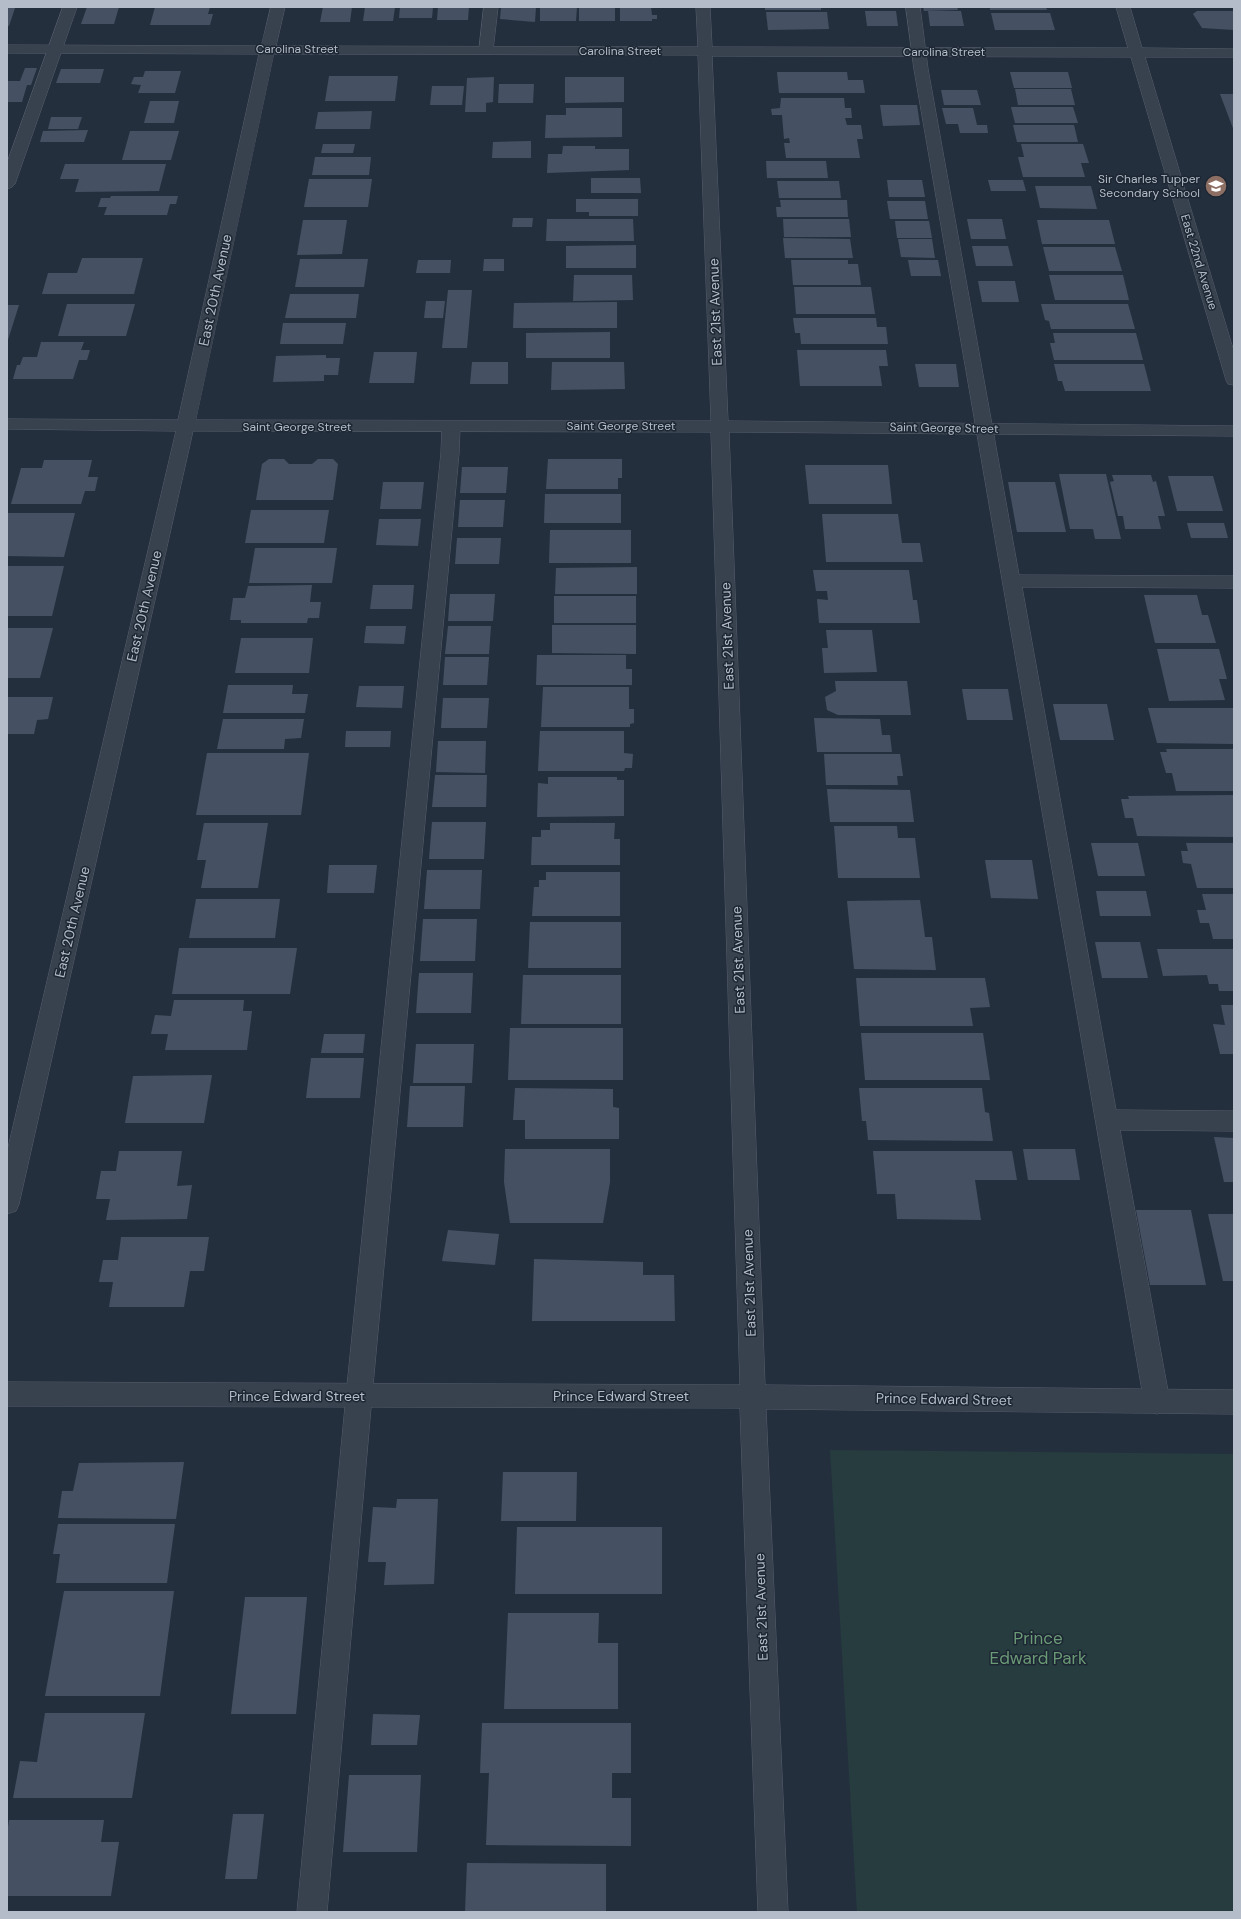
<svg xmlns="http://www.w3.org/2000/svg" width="1241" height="1919" font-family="'DM Sans',sans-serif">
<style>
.green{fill:#263c3f}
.building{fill:#455162}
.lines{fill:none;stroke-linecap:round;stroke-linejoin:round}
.service-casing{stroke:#565f6c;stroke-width:1}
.minor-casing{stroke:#565f6c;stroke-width:1}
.service{fill:#38414e;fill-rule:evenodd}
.minor{fill:#38414e;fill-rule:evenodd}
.labels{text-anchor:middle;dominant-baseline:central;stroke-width:3;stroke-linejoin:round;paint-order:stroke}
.far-street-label{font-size:12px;fill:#b4bcc9;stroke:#1d2633}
.far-poi-label{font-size:12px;fill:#b4bcc9;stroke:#1d2633;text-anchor:end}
.street-label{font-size:14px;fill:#b4bcc9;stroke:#1d2633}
.near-park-label{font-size:17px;fill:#6b9a76;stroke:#1d2633}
</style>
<rect width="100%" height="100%" fill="#242f3e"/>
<!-- green -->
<path class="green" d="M830 1450 1234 1454V1912H857Z"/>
<!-- building -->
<g class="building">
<path d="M87 7H119L114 24H81Z"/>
<path d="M155 7H210L208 14H213L210 25H150Z"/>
<path d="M323 7H352L350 22H320Z"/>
<path d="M365 7H395L393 21H363Z"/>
<path d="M400 7H433L432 18H399Z"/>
<path d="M438 7H469L468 20H437Z"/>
<path d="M501 7H536L535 22 500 19Z"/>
<path d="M540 7H577L576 21H540Z"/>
<rect x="579" y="7" width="36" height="14"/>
<path d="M620 7H651L652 15H657V19H652V21H620Z"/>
<rect x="765" y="7" width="56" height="3"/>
<path d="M923 7H957L958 10 924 11Z"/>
<path d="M990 7H1046L1047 10H990Z"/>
<path d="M7 8H15L9 26H7Z"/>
<path d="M865 11H896L898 26H867Z"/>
<path d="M928 11H961L964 26H930Z"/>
<path d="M1197 11H1234V30L1202 28 1193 14Z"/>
<path d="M766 12H827L829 29 768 30Z"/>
<path d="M991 13H1050L1055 30H995Z"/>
<path d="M25 68H37L31 85H27L22 102H7V81H20Z"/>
<path d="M61 69H104L100 83H56Z"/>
<path d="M145 71H181L175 93H138L141 85 131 84 134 77H143Z"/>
<path d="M777 72H847L848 80H863L865 93H779Z"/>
<path d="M1010 72H1068L1072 88H1014Z"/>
<path d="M329 76H398L395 101H325Z"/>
<path d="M494 77 493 102 486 103V112H465L467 78Z"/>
<path d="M565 77H624V102L565 103Z"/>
<path d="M499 84H534L533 103H498Z"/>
<path d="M432 86H464L462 105H430Z"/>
<path d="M1015 89H1071L1075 105H1018Z"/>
<path d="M941 90H977L981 105H944Z"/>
<path d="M1220 94H1234V131Z"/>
<path d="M781 98H844L845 108H851L852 118H845L847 125H861L863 139H857L860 158H786L784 143H790L789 138 784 139 782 115H772L771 109 780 108Z"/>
<path d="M150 101H179L174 123H144Z"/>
<path d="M880 105H917L920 125 883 126Z"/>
<path d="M1011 107H1073L1078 123H1015Z"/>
<path d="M566 108H622V137L545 138 546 115H566Z"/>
<path d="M942 108H973L977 125H987L988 133H960L958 124H946Z"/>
<path d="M372 111 370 129H315L318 112Z"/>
<path d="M51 117H82L78 129H48Z"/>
<path d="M1013 125H1074L1078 142H1017Z"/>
<path d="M88 130 84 142H40L43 131Z"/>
<path d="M130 131H179L171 160H122Z"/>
<path d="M531 141V158H492L493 142Z"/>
<path d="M323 144H355L353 153H321Z"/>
<path d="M1021 144H1083L1089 163H1081L1085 177H1023L1018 157H1024Z"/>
<path d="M563 146H595V149H629V170L547 173 548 154H562Z"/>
<path d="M315 157H371L369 175H312Z"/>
<path d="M766 161H826L828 178H767Z"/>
<path d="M65 164H166L159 191 75 192 79 179H60Z"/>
<path d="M591 178H640L641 193H591Z"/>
<path d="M309 179H372L368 207H304Z"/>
<path d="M887 180H922L925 197H889Z"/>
<path d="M988 180H1023L1026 191H991Z"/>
<path d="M777 181H839L841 198H779Z"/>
<path d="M1035 186H1091L1097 209 1040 208Z"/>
<path d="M111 196H178L176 204H170L167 215H104L107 207H98L101 198H110Z"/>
<path d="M576 199H638V216H589V212H576Z"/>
<path d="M780 200H847L848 217H777L776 207H781Z"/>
<path d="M887 201H925L928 219H890Z"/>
<path d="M513 218H533L532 227H512Z"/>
<path d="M547 219H633L634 241H546Z"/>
<path d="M783 219H849L851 237H784Z"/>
<path d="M967 219H1002L1006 239H971Z"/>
<path d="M303 220H347L342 254 297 255Z"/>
<path d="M1037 220H1109L1115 244H1042Z"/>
<path d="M895 221H929L932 238H897Z"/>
<path d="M783 238 850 239 853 258H785Z"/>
<path d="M898 239H932L935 258 901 257Z"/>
<path d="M636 245V268H566V246Z"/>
<path d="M972 246H1008L1013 266H976Z"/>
<path d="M1043 247H1115L1122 271H1049Z"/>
<path d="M82 258H143L134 294H42L48 273H77Z"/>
<path d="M300 259H368L364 287H295Z"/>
<path d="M484 259H504V271H483Z"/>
<path d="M418 260H451L450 273H416Z"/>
<path d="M791 260H848V264H858L861 285H793Z"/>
<path d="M908 260H938L941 276H911Z"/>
<path d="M574 275H632L633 300 573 301Z"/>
<path d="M1049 275H1123L1129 300H1055Z"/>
<path d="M978 281H1015L1019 302H982Z"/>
<path d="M794 287H871L875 314H796Z"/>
<path d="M448 290H472L467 348H442Z"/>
<path d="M290 294H359L356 318H285Z"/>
<path d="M426 301H445L443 318H424Z"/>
<path d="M617 302V328H513L514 303Z"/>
<path d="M67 304H135L126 336H58Z"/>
<path d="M1041 304H1128L1135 329H1051L1049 321 1045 320Z"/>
<path d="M7 305H19L7 343Z"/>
<path d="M793 318H876L877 327H886L888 344H801L800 333H795Z"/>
<path d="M283 323H346L343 344H280Z"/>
<path d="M610 332V358H526V333Z"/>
<path d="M1053 333H1136L1143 360H1054L1050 343H1055Z"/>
<path d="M41 342H84L81 350H90L87 360H79L73 379H13L17 365H20L23 357H37Z"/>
<path d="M797 350H886L888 366H879L882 386H800Z"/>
<path d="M374 352H417L414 383H369Z"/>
<path d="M326 355V358H340L338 375H324V381L273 382 276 356Z"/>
<path d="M472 362H508V384H470Z"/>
<path d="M552 362H624L625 389 551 390Z"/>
<path d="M915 364H956L959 387H919Z"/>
<path d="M1054 364H1144L1151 391H1065L1062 381H1058Z"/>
<path d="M269 459H284L289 464H312L318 459H333L338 464 333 500H256L262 464Z"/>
<path d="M548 459H622V478H618V489H546Z"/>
<path d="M44 460H92L88 477H98L95 491H85L81 504H11L21 468H42Z"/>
<path d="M805 465H888L892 504H809Z"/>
<path d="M462 467H508L506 493H460Z"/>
<path d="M1059 474H1106L1121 539H1095L1093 529H1070Z"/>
<path d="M1112 475H1151L1153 482 1156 481 1165 516H1158L1161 529H1125L1123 516H1118L1110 482 1114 481Z"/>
<path d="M1168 476H1213L1223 511H1177Z"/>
<path d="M383 482H424L421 509H380Z"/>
<path d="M1008 482H1055L1066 532H1017Z"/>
<path d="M545 494H621V523H544Z"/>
<path d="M460 500H505L503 527H458Z"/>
<path d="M251 510H329L324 543H245Z"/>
<path d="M7 513H75L64 557 7 556Z"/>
<path d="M822 514H898L902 543H920L923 562H826Z"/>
<path d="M379 519H421L418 546 376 545Z"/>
<path d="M1187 523H1224L1228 538H1191Z"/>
<path d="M550 530H631V563H549Z"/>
<path d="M457 538H501L499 564H455Z"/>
<path d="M255 548H337L332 583H249Z"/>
<path d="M7 566H64L52 616H7Z"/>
<path d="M637 567V594H555L556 568Z"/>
<path d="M813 570H909L913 600H917L920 623H819L817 599 828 600 827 591H816Z"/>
<path d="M312 585 310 602H321L319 618H308L307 623H241V620H230L233 598H245L248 586Z"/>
<path d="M373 585H414L412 609H370Z"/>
<path d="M450 594H495L493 621H448Z"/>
<path d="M1144 595H1197L1202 615H1208L1216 643H1155Z"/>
<rect x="554" y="596" width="82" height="27"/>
<path d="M552 625H636V654L552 653Z"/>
<path d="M366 626H406L404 644 364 643Z"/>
<path d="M448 626H491L489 654H445Z"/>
<path d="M7 628H53L40 678H7Z"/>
<path d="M826 630H872L877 672 824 673 822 648H828Z"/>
<path d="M241 638H313L309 673H235Z"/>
<path d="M1157 649H1219L1227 679H1219L1225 700 1169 701Z"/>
<path d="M537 655H626V669H632V685H536Z"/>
<path d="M445 657H489L487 685H443Z"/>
<path d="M835 681H907L911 715H838L827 710 825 697 836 691Z"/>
<path d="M228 685H293L292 694H308L305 713H223Z"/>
<path d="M359 686H404L402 708 356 707Z"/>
<path d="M543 687H629V709H634V723L630 724V727H541Z"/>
<path d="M962 689H1008L1013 720H967Z"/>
<path d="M7 697H53L48 719 37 720 34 734H7Z"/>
<path d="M443 698H489L487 728H441Z"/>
<path d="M1053 704H1107L1114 740H1060Z"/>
<path d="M1148 708H1234V744L1157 743Z"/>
<path d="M814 718 880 719 882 735H890L892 752H817Z"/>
<path d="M223 719H304L301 738 285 739 284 749H217Z"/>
<path d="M346 731H391L390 747H345Z"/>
<path d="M540 731H624V753L633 754 632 768H625L624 771H538Z"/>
<path d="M438 741H486L485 773 436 772Z"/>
<path d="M1166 749H1234V791H1176L1172 773H1166L1160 752H1167Z"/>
<path d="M207 753H309L301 815H196Z"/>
<path d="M824 754H900L903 776H897L898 785H826Z"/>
<path d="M435 775H487L486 807H432Z"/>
<path d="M548 777H617V780H624V816L537 817 538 783 548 784Z"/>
<path d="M827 789 910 790 914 822H830Z"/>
<path d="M1234 795V837L1137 836 1133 818H1125L1121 799H1129L1128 796Z"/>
<path d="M432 822H486L484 859H429Z"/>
<path d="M204 823H268L258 888H201L206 860H197Z"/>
<path d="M550 823H615L614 839H620V865H531L532 837H541V830H550Z"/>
<path d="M834 826H897L898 838H915L920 878H838Z"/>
<path d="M1091 843H1138L1145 876H1098Z"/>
<path d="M1186 843H1234V888H1197L1191 864 1183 863 1181 851H1188Z"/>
<path d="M985 860H1032L1038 899 991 898Z"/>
<path d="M329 865H377L374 893H327Z"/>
<path d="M427 870H482L480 909H424Z"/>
<path d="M546 872H620V916H532L534 887H539V880H546Z"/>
<path d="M1096 891H1146L1151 916H1100Z"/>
<path d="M1202 894H1234V939H1213L1209 923H1200L1197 910H1206Z"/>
<path d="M196 899H280L275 938H189Z"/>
<path d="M920 900 925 937H932L936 970 854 969 847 901Z"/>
<path d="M423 919H477L475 961H420Z"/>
<path d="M530 922H621V968H528Z"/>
<path d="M1095 942H1140L1148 978H1102Z"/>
<path d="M179 948H297L290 994H172Z"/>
<path d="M1157 949H1234V991H1219L1218 984H1209L1207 975 1163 976Z"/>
<path d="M419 973H473L471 1013H416Z"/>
<path d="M523 975H621V1024H521Z"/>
<path d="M856 978H985L990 1007 970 1008 973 1026H860Z"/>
<path d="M174 1000H244L243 1011H252L247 1050H165L168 1034H151L155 1015 171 1016Z"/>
<path d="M1221 1005H1234V1054H1220L1213 1024 1225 1025Z"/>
<path d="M510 1028H623V1080H508Z"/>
<path d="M861 1033H983L990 1080H865Z"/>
<path d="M324 1034H365L363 1053H321Z"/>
<path d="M416 1044H474L472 1083H413Z"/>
<path d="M311 1058H364L360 1098H306Z"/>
<path d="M212 1075 204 1123H125L133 1076Z"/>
<path d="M410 1086H465L463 1127H407Z"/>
<path d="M515 1088 613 1089V1107L619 1108V1139H525V1120H513Z"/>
<path d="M859 1088H982L985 1112 989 1113 993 1141 868 1140 866 1121H862Z"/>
<path d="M1214 1137 1234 1138V1182H1224Z"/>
<path d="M505 1149H610V1182L603 1223H510L504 1182Z"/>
<path d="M1023 1149H1075L1080 1180H1028Z"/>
<path d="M119 1151H182L177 1186 192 1185 187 1219 106 1220 110 1199H96L101 1171H116Z"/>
<path d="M873 1151H1012L1017 1180H975L981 1220 897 1219 895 1194H877Z"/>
<path d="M1136 1210H1191L1206 1285H1150Z"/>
<path d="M1208 1214H1234V1281H1223Z"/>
<path d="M448 1230 499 1234 495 1265 442 1261Z"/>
<path d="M121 1237H209L204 1271H190L184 1307H109L113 1282H99L103 1260H118Z"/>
<path d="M534 1259 643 1262V1275H674L675 1321H532Z"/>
<path d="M184 1462 176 1519 58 1518 62 1491H73L79 1463Z"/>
<path d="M503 1472H577L576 1521H501Z"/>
<path d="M397 1499H438L434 1584 384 1585 386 1562H368L373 1507 396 1508Z"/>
<path d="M58 1524H175L167 1583H56L60 1554H53Z"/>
<path d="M517 1527H662V1594H515Z"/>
<path d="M64 1591H174L160 1696H45Z"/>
<path d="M245 1597H307L296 1714H231Z"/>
<path d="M508 1613H599L598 1643H618V1709H504Z"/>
<path d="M45 1713H145L132 1798H13L20 1761 37 1762Z"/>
<path d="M373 1714 420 1715 417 1745H371Z"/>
<path d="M482 1723H631V1773H612V1798H631V1846L486 1845 489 1773H480Z"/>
<path d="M349 1775H421L417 1852H343Z"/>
<path d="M233 1814H264L257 1879H225Z"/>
<path d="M9 1820H104L101 1842H119L111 1896H7V1834Z"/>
<path d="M467 1863 606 1864V1912H465Z"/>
</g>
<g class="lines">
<!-- service casing -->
<g class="service-casing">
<g id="service">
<path d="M63 7H77L15 184 12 187 7 189V163Z"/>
<path d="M484 7H498L493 50 491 53H481L479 50Z"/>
<path d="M906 7H920L928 69 1019 575 1234 576V588L1022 587 1116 1110 1234 1111V1131L1120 1130 1170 1402 1166 1410 1157 1414 1148 1410 1144 1402 914 69Z"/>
<path d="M451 422 457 423 460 427 459 453 372 1396 327 1912H297L346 1396 441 453 442 427 445 423Z"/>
</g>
</g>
<!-- minor casing -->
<g class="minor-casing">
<path id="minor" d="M271 7H285L276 46 698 47 696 7H710L712 47 1128 48 1116 7H1130L1142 48 1234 49V57H1145L1234 352V385L1228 384 1226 380 1131 57 712 56 728 421 1234 426V436L729 432 765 1385 1234 1390V1414L766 1409 788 1912H758L740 1408 7 1406V1382L740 1385 711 432 193 431 19 1204 16 1211 7 1214V1152L176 431 7 429V419L178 420 259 54 7 53V45L261 46ZM274 54 698 55 711 421 196 420Z"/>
</g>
<!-- service -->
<use href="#service" class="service"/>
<!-- minor -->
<use href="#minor" class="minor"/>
</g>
<!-- icons -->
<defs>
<g id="school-disc" transform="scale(1.15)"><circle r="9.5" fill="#8d6e63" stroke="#1d2633"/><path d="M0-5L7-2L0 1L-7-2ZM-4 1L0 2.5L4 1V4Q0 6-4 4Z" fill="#fff"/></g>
</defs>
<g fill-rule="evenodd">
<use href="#school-disc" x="1216" y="186"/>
</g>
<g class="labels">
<!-- far-street labels -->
<g class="far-street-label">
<text x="297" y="49">Carolina Street</text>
<text x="620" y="51">Carolina Street</text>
<text x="944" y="52">Carolina Street</text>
<text transform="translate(1199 262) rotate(73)">East 22nd Avenue</text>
<text x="621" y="426">Saint George Street</text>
<text x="297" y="427">Saint George Street</text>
<text transform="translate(944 428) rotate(1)">Saint George Street</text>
</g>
<!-- far-poi labels -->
<g class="far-poi-label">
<text x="1200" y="179">Sir Charles Tupper<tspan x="1200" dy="14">Secondary School</tspan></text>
</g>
<!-- street labels -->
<g class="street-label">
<text transform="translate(215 290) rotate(-78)">East 20th Avenue</text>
<text transform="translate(715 312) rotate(-92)">East 21st Avenue</text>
<text transform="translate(144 606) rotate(-77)">East 20th Avenue</text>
<text transform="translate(727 636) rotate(-92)">East 21st Avenue</text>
<text transform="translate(72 922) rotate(-77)">East 20th Avenue</text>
<text transform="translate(738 960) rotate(-92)">East 21st Avenue</text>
<text transform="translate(749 1283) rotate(-92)">East 21st Avenue</text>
<text x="297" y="1396">Prince Edward Street</text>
<text x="621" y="1396">Prince Edward Street</text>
<text transform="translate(944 1399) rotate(1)">Prince Edward Street</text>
<text transform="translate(761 1607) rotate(-92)">East 21st Avenue</text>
</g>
<!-- near-park labels -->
<g class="near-park-label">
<text x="1038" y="1638">Prince<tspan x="1038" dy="20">Edward Park</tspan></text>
</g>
</g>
<!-- border -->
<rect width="1241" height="1919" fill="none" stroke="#b4bcc9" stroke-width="16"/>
</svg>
